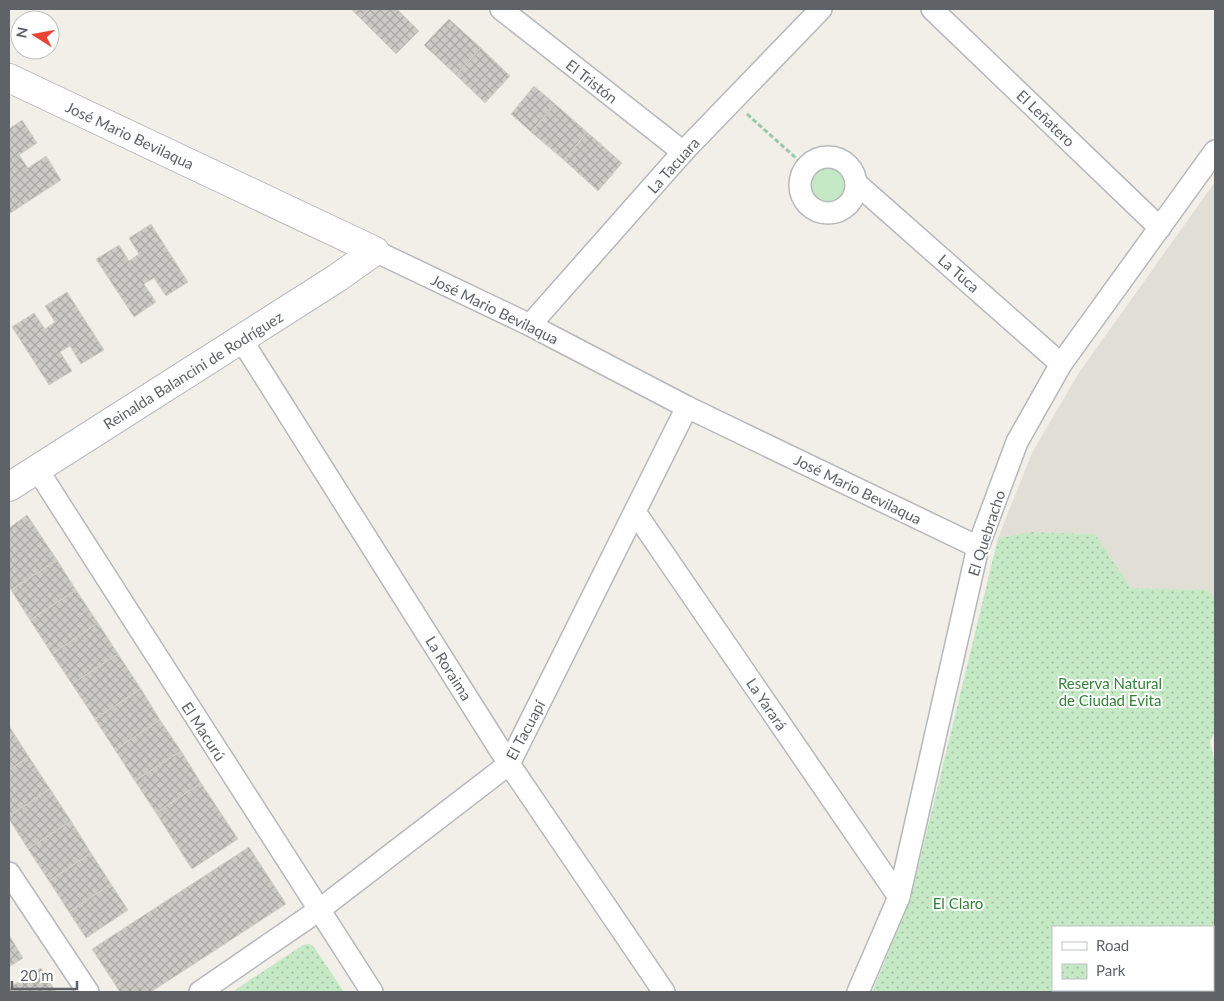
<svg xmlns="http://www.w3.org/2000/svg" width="1224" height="1001" font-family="Lato,sans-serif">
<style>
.education{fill:#e1ded6}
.grass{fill:#c5e8c5}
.park{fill:url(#park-dots);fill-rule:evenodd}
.building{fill:url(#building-cross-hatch);stroke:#d6d1c6}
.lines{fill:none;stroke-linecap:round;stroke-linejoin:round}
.street-casing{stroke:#b5b8bc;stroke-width:24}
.secondary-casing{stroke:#b6babf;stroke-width:30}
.path{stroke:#9cc7a9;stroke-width:3;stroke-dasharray:5 2.5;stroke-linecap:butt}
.street{stroke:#fff;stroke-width:21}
.secondary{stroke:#fff;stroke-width:28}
.labels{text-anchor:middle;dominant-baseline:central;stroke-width:4;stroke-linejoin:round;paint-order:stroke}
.street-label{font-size:15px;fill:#5f6368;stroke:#fff}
.park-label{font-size:15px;fill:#348238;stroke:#fff}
</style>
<defs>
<pattern id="park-dots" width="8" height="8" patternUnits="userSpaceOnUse" patternTransform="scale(1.25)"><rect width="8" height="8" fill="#c5e8c5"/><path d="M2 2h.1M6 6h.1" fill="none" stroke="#a3c0a4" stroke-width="1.8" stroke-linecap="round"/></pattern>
<pattern id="building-cross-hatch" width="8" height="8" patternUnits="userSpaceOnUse" patternTransform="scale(1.25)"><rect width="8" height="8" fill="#cccac5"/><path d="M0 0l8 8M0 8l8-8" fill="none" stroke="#a9a8a4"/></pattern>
</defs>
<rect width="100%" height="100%" fill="#f1efe8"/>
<!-- education -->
<path class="education" d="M1215 182V605L1197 590 1131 588 1095 534 1031 532 998 538 1032 453 1078 374Z"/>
<!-- grass -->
<circle class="grass" cx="827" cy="185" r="23"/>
<!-- park -->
<g class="park">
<path d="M1031 532 1095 534 1131 588 1207 590 1215 599V731L1210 742 1215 763V992H872L910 901 998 538ZM1053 927H1213V990H1053Z"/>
<path d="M309 944 314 947 344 992H232L303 945Z"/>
</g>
<!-- building -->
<g class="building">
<path d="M351 9H370L360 18Z"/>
<path d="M370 9H397L419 31 396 54 360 18Z"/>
<path d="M449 19 481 48 456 75 424 45Z"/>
<path d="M481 48 510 76 485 103 456 75Z"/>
<path d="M534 86 555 104 531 132 511 114Z"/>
<path d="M555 104 587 132 564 160 531 132Z"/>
<path d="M22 120 37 143 19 155 28 168 46 156 61 180 9 214V129Z"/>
<path d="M587 132 622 163 598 191 564 160Z"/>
<path d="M151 224 188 282 166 296 154 278 144 284 156 302 134 317 96 259 119 245 129 261 139 254 129 238Z"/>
<path d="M67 292 104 350 81 364 70 346 60 352 72 371 49 385 12 327 34 313 45 329 55 322 45 306Z"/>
<path d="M27 515 57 560 11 590 9 587V528Z"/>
<path d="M57 560 76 590 30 620 11 590Z"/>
<path d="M76 590 98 623 52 654 30 620Z"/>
<path d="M98 623 118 654 72 684 52 654Z"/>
<path d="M118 654 141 689 95 719 72 684Z"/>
<path d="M141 689 160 720 115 750 95 719Z"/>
<path d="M160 720 181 751 135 781 115 750Z"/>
<path d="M9 726 29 757 9 770Z"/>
<path d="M181 751 201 783 156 813 135 781Z"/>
<path d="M29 757 50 789 9 816V770Z"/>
<path d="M201 783 238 839 192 869 156 813Z"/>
<path d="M50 789 71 821 28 849 9 819V816Z"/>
<path d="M71 821 91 853 49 881 28 849Z"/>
<path d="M249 847 286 904 151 992H120L92 949Z"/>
<path d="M91 853 111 884 69 912 49 881Z"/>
<path d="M111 884 128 910 86 938 69 912Z"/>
<path d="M9 935 23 958 9 967Z"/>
<path d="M41 968 56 992H9V988Z"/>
</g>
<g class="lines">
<!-- street casing -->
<g class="street-casing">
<g id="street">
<path d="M501 9 683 152"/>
<path d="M932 9 1160 228"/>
<circle cx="828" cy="185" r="28"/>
<path d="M856 183 1061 364"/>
<path d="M375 251 530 325 687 407 978 547"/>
<path d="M530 325 683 152 821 9"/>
<path d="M241 339 509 764 664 992"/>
<path d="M37 469 372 992"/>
<path d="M635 512 899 897"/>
<path d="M9 873 88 992"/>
<path d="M200 992 319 910 509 764 687 407"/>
<path d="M858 992 899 897 978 547 1017 442 1061 364 1215 151"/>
</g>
</g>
<!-- secondary casing -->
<g class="secondary-casing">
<path id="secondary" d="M9 78 375 251 337 278 9 487"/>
</g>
<!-- path -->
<path class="path" d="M747 114 806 167"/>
<!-- street -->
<use href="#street" class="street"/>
<!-- secondary -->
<use href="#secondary" class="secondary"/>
</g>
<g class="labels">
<!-- street labels -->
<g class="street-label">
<text transform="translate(592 81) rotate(38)">El Tristón</text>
<text transform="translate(1046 118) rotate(44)">El Leñatero</text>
<text transform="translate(130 135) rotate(25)">José Mario Bevilaqua</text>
<text transform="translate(673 165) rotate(-48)">La Tacuara</text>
<text transform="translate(959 273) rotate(41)">La Tuca</text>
<text transform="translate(495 309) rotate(26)">José Mario Bevilaqua</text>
<text transform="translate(193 370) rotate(-32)">Reinalda Balancini de Rodríguez</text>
<text transform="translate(858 489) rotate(26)">José Mario Bevilaqua</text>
<text transform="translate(986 533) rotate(-72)">El Quebracho</text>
<text transform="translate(449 668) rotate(58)">La Roraima</text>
<text transform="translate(767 704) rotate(56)">La Yarará</text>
<text transform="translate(525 730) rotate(-62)">El Tacuapí</text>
<text transform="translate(204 731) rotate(57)">El Macurú</text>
</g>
<!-- park labels -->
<g class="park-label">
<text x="1110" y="683">Reserva Natural<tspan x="1110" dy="17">de Ciudad Evita</tspan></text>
<text x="958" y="903">El Claro</text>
</g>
</g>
<!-- border -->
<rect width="1224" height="1001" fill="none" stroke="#5f6368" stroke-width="20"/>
<!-- legend -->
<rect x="1052" y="926" width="162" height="65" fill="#ffffff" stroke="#bfc1c3"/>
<rect x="1062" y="942" width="25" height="8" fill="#ffffff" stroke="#bfc1c3"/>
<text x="1096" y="951" font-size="15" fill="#5f6368">Road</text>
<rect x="1062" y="964" width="25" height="15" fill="url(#park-dots)" stroke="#bfc1c3"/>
<text x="1096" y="976" font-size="15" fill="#5f6368">Park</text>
<!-- north arrow -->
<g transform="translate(35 35) rotate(281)"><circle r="24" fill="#ffffff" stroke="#bfc1c3"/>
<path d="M0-4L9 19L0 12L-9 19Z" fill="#ea4335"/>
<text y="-8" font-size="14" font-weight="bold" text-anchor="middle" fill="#5f6368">N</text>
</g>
<!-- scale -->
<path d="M12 981v8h65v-8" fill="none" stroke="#5f6368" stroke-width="2.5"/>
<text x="20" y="981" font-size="15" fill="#5f6368" stroke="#ffffff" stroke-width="4" paint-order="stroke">20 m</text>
</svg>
